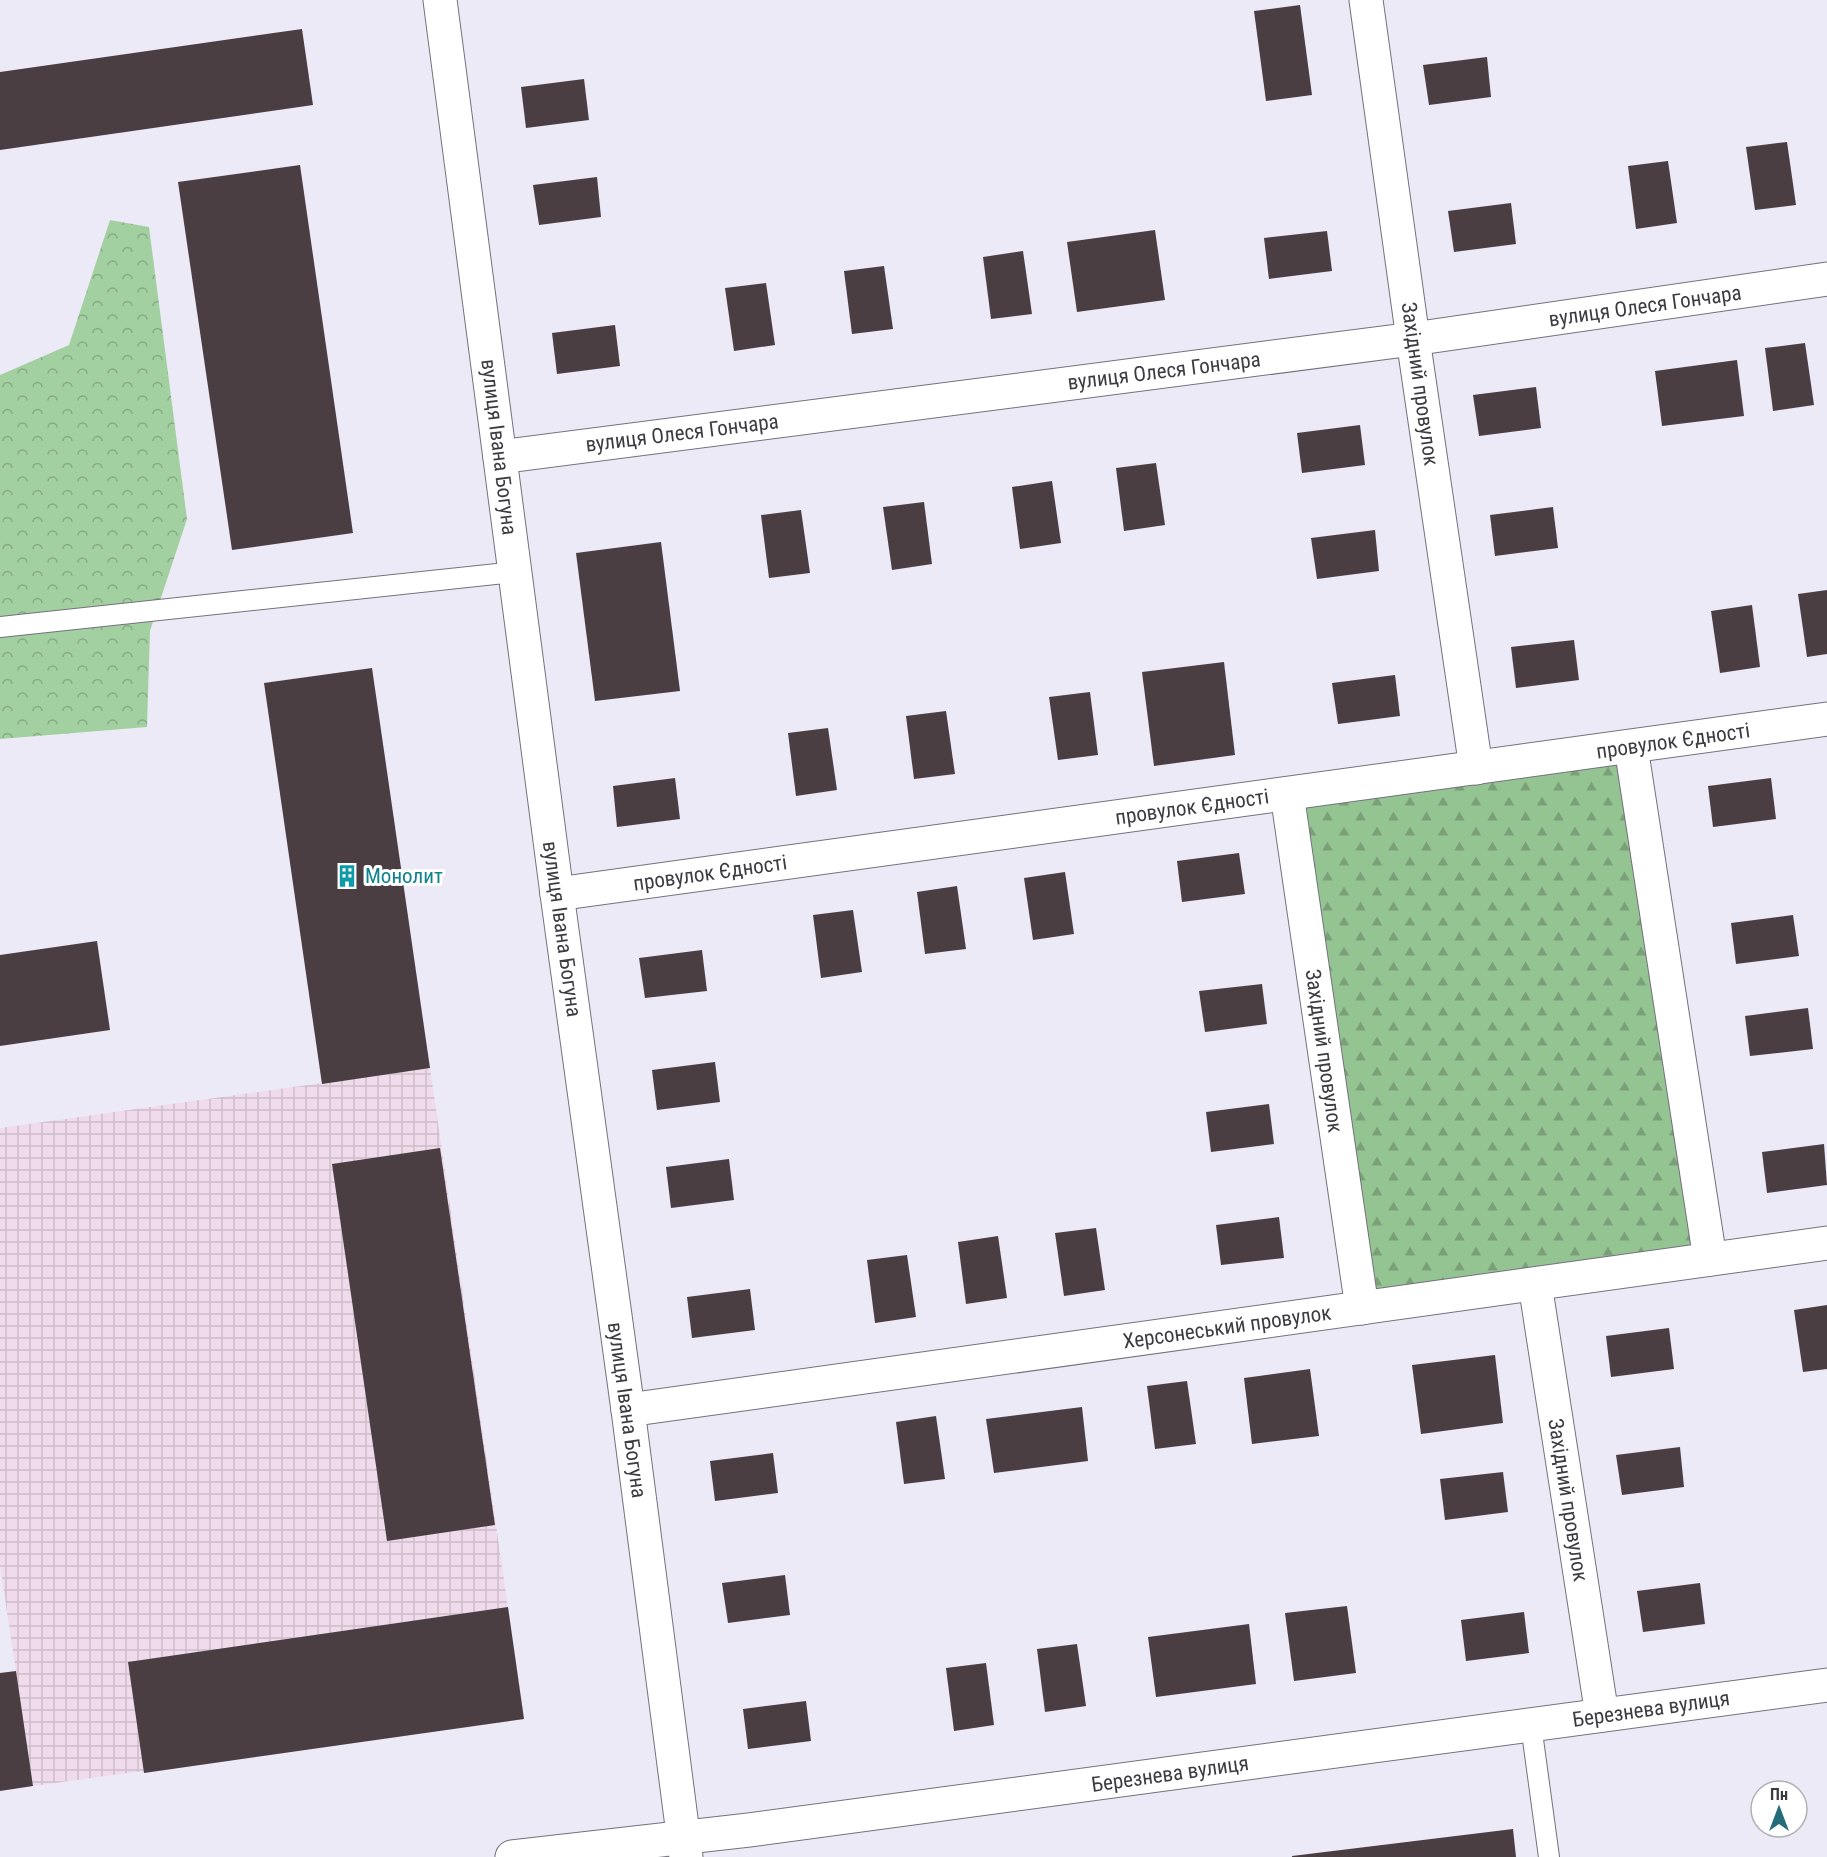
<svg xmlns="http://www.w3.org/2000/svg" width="1827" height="1857" font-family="'Roboto Condensed',sans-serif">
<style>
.industrial{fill:url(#industrial-grid)}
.forest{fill:url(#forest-firs)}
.park{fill:url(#park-crowns)}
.building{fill:#4a3e43}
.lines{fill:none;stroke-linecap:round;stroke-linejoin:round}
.service-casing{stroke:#74717d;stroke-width:22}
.minor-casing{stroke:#74717d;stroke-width:35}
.service{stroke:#fff;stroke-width:20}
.minor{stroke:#fff;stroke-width:33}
.labels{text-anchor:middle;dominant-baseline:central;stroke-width:6;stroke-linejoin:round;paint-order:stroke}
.street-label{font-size:21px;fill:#3c3b40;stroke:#fff}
.culture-label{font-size:21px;fill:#0d838f;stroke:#fff;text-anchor:start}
</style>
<defs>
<pattern id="industrial-grid" width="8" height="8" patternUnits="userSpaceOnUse" patternTransform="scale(1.5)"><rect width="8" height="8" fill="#efdbeb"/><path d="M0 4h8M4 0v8" fill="none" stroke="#cebdcb"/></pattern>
<pattern id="forest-firs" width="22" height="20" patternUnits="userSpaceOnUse" patternTransform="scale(1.5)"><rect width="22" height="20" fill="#95c493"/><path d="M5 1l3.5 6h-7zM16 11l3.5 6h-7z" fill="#7ba079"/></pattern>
<pattern id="park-crowns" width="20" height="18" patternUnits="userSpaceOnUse" patternTransform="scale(1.5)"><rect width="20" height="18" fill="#a3d0a1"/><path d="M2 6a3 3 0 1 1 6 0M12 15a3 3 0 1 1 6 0" fill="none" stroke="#86aa85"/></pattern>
</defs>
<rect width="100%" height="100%" fill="#edeaf7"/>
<!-- industrial -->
<path class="industrial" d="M430 1068 524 1719 33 1786 0 1565V1128Z"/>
<!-- forest -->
<path class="forest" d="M1631 747 1710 1259 1362 1308 1287 794Z"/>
<!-- park -->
<path class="park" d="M110 220 149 227 187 519 150 631 147 727 0 739V375L69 345Z"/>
<!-- building -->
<g class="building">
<path d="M1300 5 1312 95 1266 101 1254 11Z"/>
<path d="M302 29 313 105 0 150V72Z"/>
<path d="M1487 57 1491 97 1429 105 1423 65Z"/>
<path d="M584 79 589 120 526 128 521 87Z"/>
<path d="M1787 142 1796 205 1755 210 1746 147Z"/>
<path d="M1668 161 1677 223 1636 229 1628 166Z"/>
<path d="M300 165 353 533 232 550 178 182Z"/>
<path d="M597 177 601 217 539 225 533 185Z"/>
<path d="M1511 203 1516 244 1454 252 1448 211Z"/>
<path d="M1155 230 1165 300 1077 312 1067 242Z"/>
<path d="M1327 231 1332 271 1269 279 1264 238Z"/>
<path d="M1023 251 1032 314 991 319 983 257Z"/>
<path d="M884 266 893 329 852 334 844 271Z"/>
<path d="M766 283 775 345 734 351 725 288Z"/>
<path d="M615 325 620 366 557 374 552 333Z"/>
<path d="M1805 343 1814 405 1773 411 1765 348Z"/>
<path d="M1737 360 1744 416 1662 426 1655 371Z"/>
<path d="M1536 387 1541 428 1479 436 1473 395Z"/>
<path d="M1360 425 1365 465 1302 473 1297 433Z"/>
<path d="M1156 463 1165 525 1124 531 1116 468Z"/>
<path d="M1052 481 1061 543 1020 549 1012 487Z"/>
<path d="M924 502 932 564 892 570 883 507Z"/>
<path d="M1553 507 1558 548 1495 556 1490 515Z"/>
<path d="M801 510 810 573 769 578 761 515Z"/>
<path d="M1375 530 1379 571 1317 579 1311 538Z"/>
<path d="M661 542 680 691 595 701 576 553Z"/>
<path d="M1827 590V654L1807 657 1798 594Z"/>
<path d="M1752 605 1760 667 1720 673 1711 611Z"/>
<path d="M1574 640 1579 680 1516 688 1511 647Z"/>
<path d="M1224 662 1235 755 1154 766 1142 672Z"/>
<path d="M372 668 430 1068 322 1084 264 683Z"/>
<path d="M1395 675 1400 716 1338 724 1332 683Z"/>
<path d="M1090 692 1098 755 1058 760 1049 697Z"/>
<path d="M946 711 955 774 914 779 906 716Z"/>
<path d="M828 728 837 790 796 796 788 733Z"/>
<path d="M675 778 680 819 617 827 613 786Z"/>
<path d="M1771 778 1776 819 1713 827 1708 786Z"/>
<path d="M1239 853 1245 894 1182 902 1177 861Z"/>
<path d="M1065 872 1074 934 1033 940 1024 878Z"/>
<path d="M957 886 966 949 925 954 917 892Z"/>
<path d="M853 910 862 972 821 978 813 915Z"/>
<path d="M1793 915 1799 956 1736 964 1731 923Z"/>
<path d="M97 941 110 1030 0 1046V955Z"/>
<path d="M702 950 707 991 645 998 639 958Z"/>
<path d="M1262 984 1267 1024 1205 1032 1199 991Z"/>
<path d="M1808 1008 1813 1049 1750 1056 1745 1016Z"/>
<path d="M715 1062 720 1102 657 1110 652 1070Z"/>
<path d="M1269 1104 1274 1144 1211 1152 1206 1112Z"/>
<path d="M1824 1144 1827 1185 1767 1193 1762 1152Z"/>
<path d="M440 1148 495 1525 387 1541 332 1164Z"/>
<path d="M729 1159 734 1200 671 1208 666 1167Z"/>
<path d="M1279 1217 1284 1258 1221 1265 1216 1225Z"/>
<path d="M1096 1228 1105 1290 1064 1296 1055 1233Z"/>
<path d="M998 1236 1007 1298 966 1304 958 1242Z"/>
<path d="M907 1255 916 1317 875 1323 867 1260Z"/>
<path d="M750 1289 755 1330 692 1338 687 1297Z"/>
<path d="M1827 1305V1369L1803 1372 1794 1310Z"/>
<path d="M1669 1328 1674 1369 1611 1377 1606 1336Z"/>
<path d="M1495 1355 1503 1423 1421 1434 1412 1365Z"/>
<path d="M1310 1369 1319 1436 1252 1444 1244 1378Z"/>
<path d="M1187 1381 1196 1444 1155 1449 1147 1386Z"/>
<path d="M1082 1407 1088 1461 994 1473 986 1419Z"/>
<path d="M936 1416 945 1479 904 1484 896 1422Z"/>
<path d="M1680 1447 1684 1487 1622 1495 1616 1455Z"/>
<path d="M773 1453 778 1493 715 1501 710 1461Z"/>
<path d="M1503 1472 1508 1512 1445 1520 1440 1479Z"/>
<path d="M785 1575 790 1615 728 1623 722 1583Z"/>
<path d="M1700 1583 1705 1624 1643 1632 1637 1591Z"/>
<path d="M1347 1606 1356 1673 1294 1681 1285 1613Z"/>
<path d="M508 1607 524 1719 144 1773 128 1662Z"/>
<path d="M1524 1612 1529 1653 1466 1661 1461 1620Z"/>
<path d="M1249 1624 1256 1684 1156 1697 1148 1637Z"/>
<path d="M1077 1644 1086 1706 1045 1712 1037 1649Z"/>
<path d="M986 1663 994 1725 954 1731 946 1668Z"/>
<path d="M16 1671 33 1786 0 1791V1673Z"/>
<path d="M806 1701 811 1741 748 1749 743 1709Z"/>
<path d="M1513 1829 1516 1857H1292V1856Z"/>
</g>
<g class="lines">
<!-- service casing -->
<g class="service-casing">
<g id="service">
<path d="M0 627 515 572"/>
<path d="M1531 1725 1549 1857"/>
</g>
</g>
<!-- minor casing -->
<g class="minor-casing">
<g id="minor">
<path d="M440 0 557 894 628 1410 686 1857"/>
<path d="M1366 0 1413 339 1476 768"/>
<path d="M500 457 1413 339 1827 279"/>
<path d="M1631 747 1710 1259"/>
<path d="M1287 794 1362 1308"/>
<path d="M557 894 1827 719"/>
<path d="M1535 1284 1602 1715"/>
<path d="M628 1410 1827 1243"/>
<path d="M512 1857 749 1830 1827 1685"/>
</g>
</g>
<!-- service -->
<use href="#service" class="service"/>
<!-- minor -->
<use href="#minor" class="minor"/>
</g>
<!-- icons -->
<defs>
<g id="building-bare" transform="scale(1.8)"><path d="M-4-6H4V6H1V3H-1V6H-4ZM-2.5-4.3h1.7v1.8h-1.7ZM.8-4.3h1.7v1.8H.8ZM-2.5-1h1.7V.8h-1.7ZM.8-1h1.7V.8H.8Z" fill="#0f9aa8" stroke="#fff" stroke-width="2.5" paint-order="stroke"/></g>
</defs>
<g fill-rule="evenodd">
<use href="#building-bare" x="347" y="876"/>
</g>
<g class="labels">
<!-- street labels -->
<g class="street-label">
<text transform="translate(1645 306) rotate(-8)">вулиця Олеся Гончара</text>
<text transform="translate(1164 371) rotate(-7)">вулиця Олеся Гончара</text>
<text transform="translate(1420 384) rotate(82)">Західний провулок</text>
<text transform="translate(682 433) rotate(-7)">вулиця Олеся Гончара</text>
<text transform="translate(499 447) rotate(83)">вулиця Івана Богуна</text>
<text transform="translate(1673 741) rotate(-8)">провулок Єдності</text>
<text transform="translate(1192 807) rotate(-8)">провулок Єдності</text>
<text transform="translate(710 873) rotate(-8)">провулок Єдності</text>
<text transform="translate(562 929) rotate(82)">вулиця Івана Богуна</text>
<text transform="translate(1324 1051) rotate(82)">Західний провулок</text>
<text transform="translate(1227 1327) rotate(-8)">Херсонеський провулок</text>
<text transform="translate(627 1410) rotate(82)">вулиця Івана Богуна</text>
<text transform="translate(1568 1500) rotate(81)">Західний провулок</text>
<text transform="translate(1651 1709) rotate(-8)">Березнева вулиця</text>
<text transform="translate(1170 1774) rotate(-8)">Березнева вулиця</text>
</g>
<!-- culture labels -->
<g class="culture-label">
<text x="365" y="876">Монолит</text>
</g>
</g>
<!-- north arrow -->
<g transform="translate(1779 1809)"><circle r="28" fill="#ffffff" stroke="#b1b1b3" stroke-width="1.5"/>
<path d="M0-4.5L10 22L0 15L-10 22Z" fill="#246c79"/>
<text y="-9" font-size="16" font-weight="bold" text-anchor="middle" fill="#3c3b40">Пн</text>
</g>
</svg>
